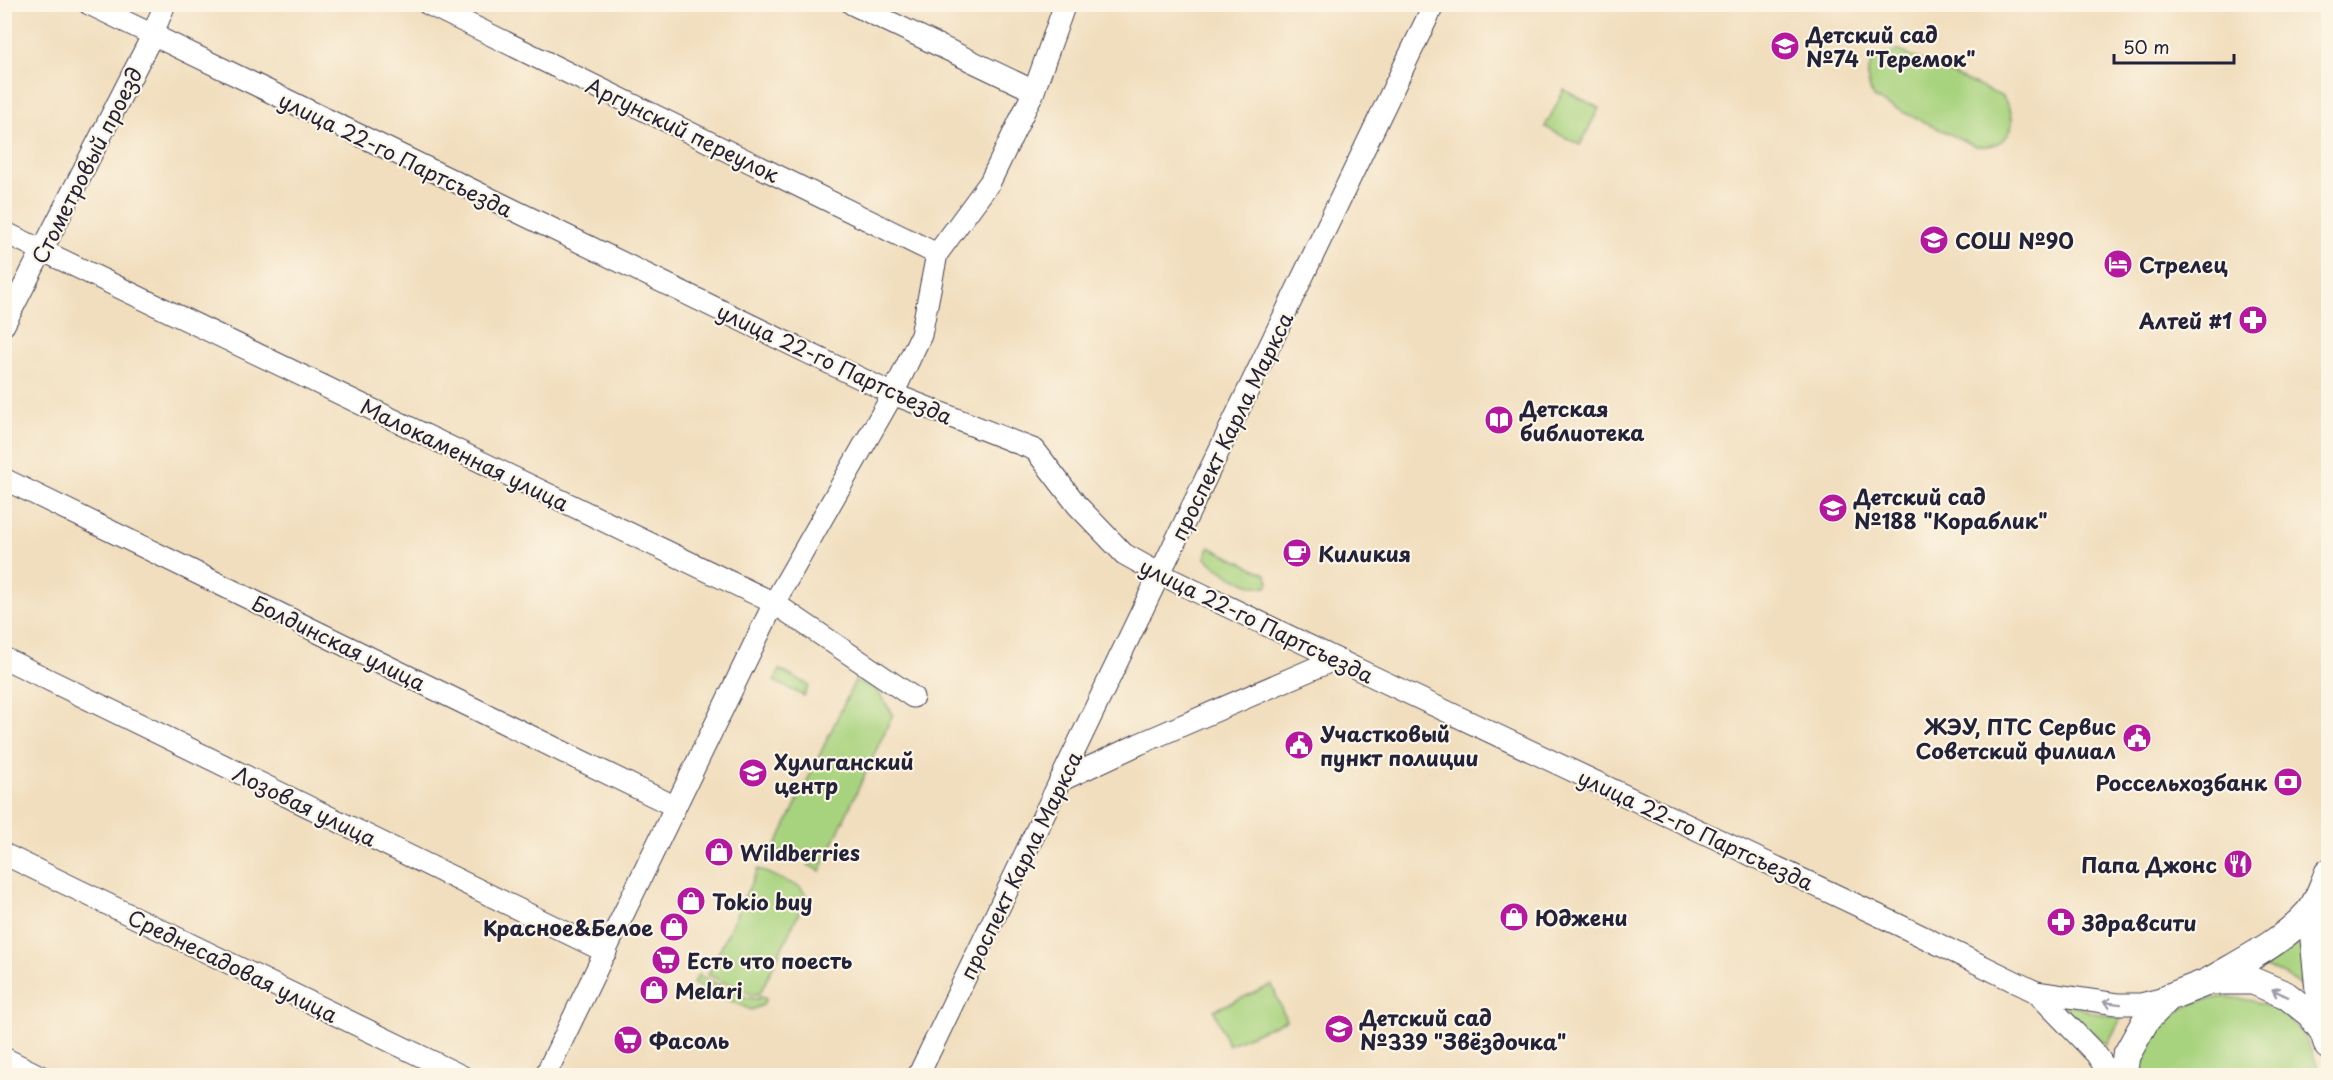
<svg xmlns="http://www.w3.org/2000/svg" width="2333" height="1080" font-family="'Playpen Sans',sans-serif">
<style>
.green{fill:#a8d37e;stroke:#657a5c;stroke-width:1.5}
.lines{fill:none;stroke-linecap:round;stroke-linejoin:round}
.minor-casing{stroke:#413e4f;stroke-width:23}
.major-casing{stroke:#413e4f;stroke-width:29}
.minor{stroke:#fff;stroke-width:21}
.major{stroke:#fff;stroke-width:27}
.oneway{stroke:#9c9ca7}
.labels{text-anchor:middle;dominant-baseline:central;stroke-width:4.5;stroke-linejoin:round;paint-order:stroke}
.poi-label{font-size:21px;font-weight:bold;fill:#22223b;stroke:#fcf5e5;text-anchor:start}
.street-label{font-size:21px;fill:#22223b;stroke:#fcf5e5}
</style>
<rect width="100%" height="100%" fill="#fcf5e5"/>
<filter id="ink" filterUnits="userSpaceOnUse"><feTurbulence type="fractalNoise" baseFrequency=".0167" numOctaves="2"/><feDisplacementMap in="SourceGraphic" scale="12" xChannelSelector="R" yChannelSelector="G"/><feConvolveMatrix kernelMatrix="1 2 1 2 8 2 1 2 1" color-interpolation-filters="sRGB"/></filter>
<filter id="wash" filterUnits="userSpaceOnUse"><feTurbulence type="fractalNoise" baseFrequency=".008" numOctaves="4" result="noise"/><feDisplacementMap in="SourceGraphic" scale="24" xChannelSelector="R" yChannelSelector="G"/><feGaussianBlur stdDeviation="1.35" result="paint"/><feColorMatrix in="noise" values="0 0 0 0 0 0 0 0 0 0 0 0 0 0 0 0 0 1.4 0 .05"/><feComposite in="paint" operator="in"/></filter>
<g filter="url(#wash)">
<rect width="100%" height="100%" fill="#f1debe"/>
<!-- green -->
<g class="green">
<path d="M1900 51 2001 96C2024 122 2009 150 1975 146L1875 99C1859 73 1871 53 1900 51Z"/>
<path d="M1564 90 1599 108 1580 145 1545 127Z"/>
<path d="M1209 547 1266 574 1269 582 1267 587C1249 589 1217 570 1205 557Z"/>
<path d="M780 670 809 685 804 696 774 681Z"/>
<path d="M855 681 875 688 893 714 820 871 808 865 810 860 799 855 796 860 774 850Z"/>
<path d="M758 869 800 887 807 896 760 993 753 995 708 975Z"/>
<path d="M2303 923 2309 990 2283 974 2257 964Z"/>
<path d="M698 975 748 998 758 999 760 996 766 999 763 1005 751 1010 693 984Z"/>
<path d="M1272 985 1286 1020 1228 1045 1214 1010Z"/>
<path d="M2222 997C2277 999 2305 1021 2320 1075L2138 1076C2141 1044 2165 1015 2194 1003 2202 1000 2213 999 2222 997Z"/>
<path d="M2066 1003 2095 1013 2121 1018 2107 1045 2064 1009Z"/>
</g>
</g>
<g filter="url(#ink)">
<g class="lines">
<!-- minor casing -->
<g class="minor-casing">
<g id="minor">
<path d="M89 4 893 394 1035 450 1077 505 1124 554 1160 574 1376 678 1901 926 2036 992 2117 1004H2141L2169 997"/>
<path d="M428 4 937 254"/>
<path d="M852 4 1034 91"/>
<path d="M4 232 774 603 913 697"/>
<path d="M4 325 152 36 165 4"/>
<path d="M4 479 674 806"/>
<path d="M4 658 606 952"/>
<path d="M1060 781 1139 744 1336 659"/>
<path d="M4 854 462 1076"/>
<path d="M2036 992 2096 1054 2111 1076"/>
<path d="M4 1058 40 1076"/>
<path d="M545 1076 774 603 893 394 921 335 937 254 990 182 1034 91 1065 4"/>
<path d="M918 1076 1434 4"/>
</g>
</g>
<!-- major casing -->
<g class="major-casing">
<g id="major">
<path d="M2311 909 2323 1031"/>
<path d="M2211 980C2245 960 2284 941 2310 911 2318 901 2323 885 2328 873"/>
<path d="M2123 1076 2126 1056 2146 1020 2169 997 2210 981H2253L2286 995 2310 1014 2323 1031 2328 1046"/>
</g>
</g>
<!-- minor -->
<use href="#minor" class="minor"/>
<!-- major -->
<use href="#major" class="major"/>
</g>
<!-- one-way arrows -->
<defs><path id="oneway-shaft" d="M-6 0H5M1.5-3L5.5 0L1.5 3" fill="none" stroke-width="1.6" stroke-linecap="round" stroke-linejoin="round" transform="scale(1.5)"/></defs>
<g class="oneway">
<use href="#oneway-shaft" transform="translate(2280 993) rotate(-155)"/>
<use href="#oneway-shaft" transform="translate(2112 1003) rotate(-173)"/>
</g>
</g>
<!-- icons -->
<defs>
<g id="school-disc" transform="scale(1.5)"><circle r="9.5" fill="#b5179e" stroke="#fcf5e5"/><path d="M0-5L7-2L0 1L-7-2ZM-4 1L0 2.5L4 1V4Q0 6-4 4Z" fill="#fff"/></g>
<g id="hotel-disc" transform="scale(1.5)"><circle r="9.5" fill="#b5179e" stroke="#fcf5e5"/><path d="M-6-4.5h1.5V1H6V5H4.5V3h-9V5H-6ZM-4 0a1.8 1.8 0 1 1 3.6 0ZM.5 0V-2.5h3Q6-2.5 6 0Z" fill="#fff"/></g>
<g id="pharmacy-disc" transform="scale(1.5)"><circle r="9.5" fill="#b5179e" stroke="#fcf5e5"/><path d="M-2-6h4v4h4v4h-4v4h-4v-4h-4v-4h4Z" fill="#fff"/></g>
<g id="library-disc" transform="scale(1.5)"><circle r="9.5" fill="#b5179e" stroke="#fcf5e5"/><path d="M-6-4Q-3-5.5-.7-3.5V5Q-3 3-6 4ZM6-4Q3-5.5 .7-3.5V5Q3 3 6 4Z" fill="#fff"/></g>
<g id="cafe-disc" transform="scale(1.5)"><circle r="9.5" fill="#b5179e" stroke="#fcf5e5"/><path d="M-5.5-4.5H6V0H3Q3 3.5 0 3.5H-2.5Q-5.5 3.5-5.5 0ZM3-3.2v2h1.7v-2ZM-6 4.5H4V6H-6Z" fill="#fff"/></g>
<g id="civic-disc" transform="scale(1.5)"><circle r="9.5" fill="#b5179e" stroke="#fcf5e5"/><path d="M-.6-6.5H3V-4.5H.6V-3L4-1V1h2V6H-6V1h2V-1L-.6-3ZM-1.2 2.5V6h2.4V2.5Z" fill="#fff"/></g>
<g id="bank-disc" transform="scale(1.5)"><circle r="9.5" fill="#b5179e" stroke="#fcf5e5"/><path d="M-6-4H6V4H-6ZM0-2.3a2.3 2.3 0 1 0 0 4.6a2.3 2.3 0 1 0 0-4.6Z" fill="#fff"/></g>
<g id="shop-disc" transform="scale(1.5)"><circle r="9.5" fill="#b5179e" stroke="#fcf5e5"/><path d="M-5-2.5h2.3a2.7 3.5 0 0 1 5.4 0H5L5.5 6h-11ZM-1.5-2.5h3a1.5 2.3 0 0 0-3 0Z" fill="#fff"/></g>
<g id="restaurant-disc" transform="scale(1.5)"><circle r="9.5" fill="#b5179e" stroke="#fcf5e5"/><path d="M-5-6h1v4h1v-4h1v4h1v-4h1v5L-1.5 .5V6h-2V.5L-5-1ZM5-6V6H3V1.5H1.5Q1.5-4 5-6Z" fill="#fff"/></g>
<g id="supermarket-disc" transform="scale(1.5)"><circle r="9.5" fill="#b5179e" stroke="#fcf5e5"/><path d="M-6-5.5h2.5l.6 2H6L4.5 2H-2.5L-4.4-4H-6ZM-1.5 3.2a1.3 1.3 0 1 0 .1 0ZM3 3.2a1.3 1.3 0 1 0 .1 0Z" fill="#fff"/></g>
</defs>
<g fill-rule="evenodd">
<use href="#school-disc" x="1785" y="46"/>
<use href="#school-disc" x="1934" y="240"/>
<use href="#hotel-disc" x="2118" y="264"/>
<use href="#pharmacy-disc" x="2253" y="320"/>
<use href="#library-disc" x="1499" y="420"/>
<use href="#school-disc" x="1833" y="508"/>
<use href="#cafe-disc" x="1297" y="553"/>
<use href="#civic-disc" x="2137" y="738"/>
<use href="#civic-disc" x="1299" y="745"/>
<use href="#school-disc" x="753" y="773"/>
<use href="#bank-disc" x="2288" y="782"/>
<use href="#shop-disc" x="719" y="852"/>
<use href="#restaurant-disc" x="2238" y="864"/>
<use href="#shop-disc" x="691" y="901"/>
<use href="#shop-disc" x="1514" y="917"/>
<use href="#pharmacy-disc" x="2061" y="922"/>
<use href="#shop-disc" x="674" y="927"/>
<use href="#supermarket-disc" x="666" y="960"/>
<use href="#shop-disc" x="654" y="990"/>
<use href="#school-disc" x="1339" y="1029"/>
<use href="#supermarket-disc" x="628" y="1040"/>
</g>
<g class="labels">
<!-- poi labels -->
<g class="poi-label">
<text x="1806" y="34">Детский сад<tspan x="1806" dy="24">№74 "Теремок"</tspan></text>
<text x="1955" y="240">СОШ №90</text>
<text x="2139" y="264">Стрелец</text>
<text x="2232" y="320" text-anchor="end">Алтей #1</text>
<text x="1520" y="408">Детская<tspan x="1520" dy="24">библиотека</tspan></text>
<text x="1854" y="496">Детский сад<tspan x="1854" dy="24">№188 "Кораблик"</tspan></text>
<text x="1318" y="553">Киликия</text>
<text x="2116" y="726" text-anchor="end">ЖЭУ, ПТС Сервис<tspan x="2116" dy="24">Советский филиал</tspan></text>
<text x="1320" y="733">Участковый<tspan x="1320" dy="24">пункт полиции</tspan></text>
<text x="774" y="761">Хулиганский<tspan x="774" dy="24">центр</tspan></text>
<text x="2267" y="782" text-anchor="end">Россельхозбанк</text>
<text x="740" y="852">Wildberries</text>
<text x="2217" y="864" text-anchor="end">Папа Джонс</text>
<text x="712" y="901">Tokio buy</text>
<text x="1535" y="917">Юджени</text>
<text x="2082" y="922">Здравсити</text>
<text x="653" y="927" text-anchor="end">Красное&amp;Белое</text>
<text x="687" y="960">Есть что поесть</text>
<text x="675" y="990">Melari</text>
<text x="1360" y="1017">Детский сад<tspan x="1360" dy="24">№339 "Звёздочка"</tspan></text>
<text x="649" y="1040">Фасоль</text>
</g>
<!-- street labels -->
<g class="street-label">
<text transform="translate(683 129) rotate(26)">Аргунский переулок</text>
<text transform="translate(396 154) rotate(26)">улица 22-го Партсъезда</text>
<text transform="translate(86 165) rotate(-63)">Стометровый проезд</text>
<text transform="translate(835 363) rotate(25)">улица 22-го Партсъезда</text>
<text transform="translate(1231 426) rotate(-64)">проспект Карла Маркса</text>
<text transform="translate(465 454) rotate(26)">Малокаменная улица</text>
<text transform="translate(1257 620) rotate(26)">улица 22-го Партсъезда</text>
<text transform="translate(339 642) rotate(26)">Болдинская улица</text>
<text transform="translate(305 805) rotate(26)">Лозовая улица</text>
<text transform="translate(1696 829) rotate(25)">улица 22-го Партсъезда</text>
<text transform="translate(1020 865) rotate(-64)">проспект Карла Маркса</text>
<text transform="translate(233 965) rotate(26)">Среднесадовая улица</text>
</g>
</g>
<!-- margin -->
<rect width="2333" height="1080" fill="none" stroke="#fcf5e5" stroke-width="24"/>
<!-- scale -->
<path d="M2114 54v9h120v-9" fill="none" stroke="#22223b" stroke-width="3"/>
<text x="2123" y="54" font-size="18" fill="#22223b" stroke="#fcf5e5" stroke-width="4.5" paint-order="stroke">50 m</text>
</svg>
